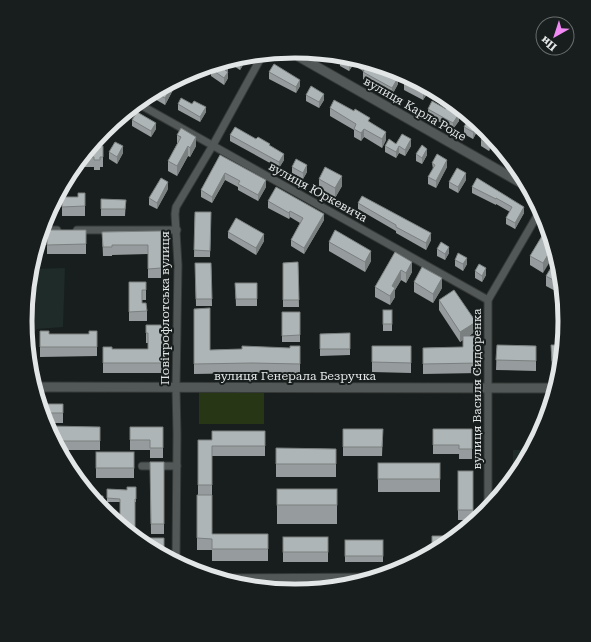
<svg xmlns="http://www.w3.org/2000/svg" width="591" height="642" font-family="'Roboto Serif',serif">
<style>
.built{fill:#1e2b29}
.park{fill:#273615}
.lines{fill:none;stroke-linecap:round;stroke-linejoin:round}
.minor-casing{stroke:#353938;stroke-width:9}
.tertiary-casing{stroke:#353938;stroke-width:11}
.minor{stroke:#515857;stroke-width:7}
.tertiary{stroke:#515857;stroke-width:9}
.wall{fill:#969c9d}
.shaded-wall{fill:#7a7f7f}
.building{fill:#aeb5b6;stroke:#7a7f7f}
.labels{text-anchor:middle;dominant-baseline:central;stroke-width:4;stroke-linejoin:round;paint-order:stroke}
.street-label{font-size:12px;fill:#e3e6e6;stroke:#181e1d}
.rim{fill:none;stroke:#e3e6e6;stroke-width:5}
</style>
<rect width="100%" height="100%" fill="#181e1d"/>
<!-- built -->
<g class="built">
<path d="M65 268 63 327 37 329 34 332 32 343H27L25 321 30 269Z"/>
<path d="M513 450H532L520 471 513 480Z"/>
</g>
<!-- park -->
<rect class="park" x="199" y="391" width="65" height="33"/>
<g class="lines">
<!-- minor casing -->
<g class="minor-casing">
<g id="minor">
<path d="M137 103 488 300"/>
<path d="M42 230H57"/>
<path d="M77 230H177"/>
<path d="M142 466H177"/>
<path d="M488 511V300L541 209"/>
<path d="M176 562 177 434 176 388 178 265 175 214 176 207 213 145 263 54"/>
<path d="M217 578 378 577"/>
</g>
</g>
<!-- tertiary casing -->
<g class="tertiary-casing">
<g id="tertiary">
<path d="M289 51 530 188"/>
<path d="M34 387 556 388"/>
</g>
</g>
<!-- minor -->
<use href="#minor" class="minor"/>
<!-- tertiary -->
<use href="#tertiary" class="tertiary"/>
</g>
<!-- wall -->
<g class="wall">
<path d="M320 53 329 54 326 58 320 54Z"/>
<path d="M246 55V60L240 70 229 63V60Z"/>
<path d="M342 55 367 61V63L363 71 353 65 349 71 340 66V59Z"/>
<path d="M211 69 228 71V78L224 85 211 76Z"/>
<path d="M269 72 300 86 296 93 269 79Z"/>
<path d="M363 72 398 84 392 95 363 79Z"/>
<path d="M171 82 173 90 165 105 148 95Z"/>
<path d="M404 83 429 87V91L423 100 404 90Z"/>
<path d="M306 95 324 100 319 108 306 101Z"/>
<path d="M178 104 206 112 200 122 178 110Z"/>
<path d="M330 108 370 122 386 140 382 148 364 137 361 141 354 137V130L330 116Z"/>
<path d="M428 109 459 121 453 129 428 116Z"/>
<path d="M132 120 156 129 151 137 132 126Z"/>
<path d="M480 124V126L473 139 464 134V127Z"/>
<path d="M177 135 196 146 190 157 188 156 177 176 168 171V161L177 144Z"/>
<path d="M230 135 256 139 284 160 279 168 230 141Z"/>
<path d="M481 140 492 145 489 151 481 146Z"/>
<path d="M103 146V167H100V170H94V167H83V170H71L90 147H94Z"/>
<path d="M385 146H411L405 156 399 153 396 158 385 152Z"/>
<path d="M501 147 511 159 510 161 500 155V148Z"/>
<path d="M109 152 123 153 117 164 109 159Z"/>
<path d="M416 154 427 155 422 164 416 161Z"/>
<path d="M220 155 266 187 258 201 238 190V187L225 180 212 203 201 197V190Z"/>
<path d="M432 163 447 167 436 188 428 184V177L433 169Z"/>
<path d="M292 167 307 172 303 179 292 173Z"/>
<path d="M477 178 524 213 515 229 506 224V218L510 212 496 204V205L472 193V187Z"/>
<path d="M319 179 342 186 335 198 319 188Z"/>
<path d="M466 180 458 193 449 188V182Z"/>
<path d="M168 189 157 209 149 205V198Z"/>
<path d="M85 193V216H62V197H78Z"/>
<path d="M101 199 126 200 125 216H101Z"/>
<path d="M268 201 324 220 304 254 291 246V240L300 223 290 217 289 219 268 208Z"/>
<path d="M358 203 431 240 426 250 396 233V231L358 209Z"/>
<path d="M195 212H211L210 257H194Z"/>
<path d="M548 226 543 273 530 265V256Z"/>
<rect x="47" y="230" width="39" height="24"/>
<path d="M161 231V278H148V254L112 255V256H103L102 232Z"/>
<path d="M228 232 264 241 256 255 228 238Z"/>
<path d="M329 242 371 261 365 272 329 251Z"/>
<path d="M437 249 449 253 445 260 437 256Z"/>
<path d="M395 252 412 272 406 283 401 280 395 290V297L390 305 375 297V287Z"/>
<path d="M455 260 467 264 463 271 455 266Z"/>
<path d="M298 262 299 307H283V263Z"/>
<path d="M195 263H211L212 306H196Z"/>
<path d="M475 271 486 275 482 282 475 278Z"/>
<path d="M561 271 563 295 546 286V276Z"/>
<path d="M129 282H146V300H142V303L147 311V321H129Z"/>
<path d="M414 282 442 288 433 303 414 292Z"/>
<path d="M235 283H257V306H236Z"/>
<path d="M439 300 476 331 469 336 479 363V373L423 374V348L463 347V340L460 342 439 310Z"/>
<path d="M194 309 210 350 290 348 300 346V373H252L194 374Z"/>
<rect x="383" y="310" width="9" height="21"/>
<rect x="282" y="312" width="18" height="30"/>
<path d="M146 325H162V373H103V347L112 349H148V343H146Z"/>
<path d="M40 331 49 334H89L97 331V356L40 357Z"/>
<path d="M350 333V355L320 356V334Z"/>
<path d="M497 345 536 346V371L496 370Z"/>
<path d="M551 345H564L561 371H552Z"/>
<path d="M27 346H31V370H30Z"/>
<path d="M411 346V373L372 372V362Z"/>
<path d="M39 404H63V423H45Z"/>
<path d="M100 427V450H59L49 430Z"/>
<path d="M130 427H163V458H150V450H130Z"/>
<path d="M343 429H383L382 456H343Z"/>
<path d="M433 429H472V459H459V454H433Z"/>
<path d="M265 431V456H212V495H198V440H212Z"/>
<path d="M276 448 336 449V477H276Z"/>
<rect x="96" y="452" width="38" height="26"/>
<path d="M150 462H164V534H151Z"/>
<rect x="378" y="463" width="62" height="29"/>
<rect x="458" y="471" width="15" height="49"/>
<path d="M136 487V502H107V489L127 490Z"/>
<rect x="277" y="489" width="60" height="35"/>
<path d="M197 495 212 534H268V561H212V550H197Z"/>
<rect x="283" y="537" width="45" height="25"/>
<rect x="345" y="540" width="38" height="22"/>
</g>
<!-- shaded-wall -->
<g class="shaded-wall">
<path d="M245 55H246V60L240 70V63Z"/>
<path d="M353 59V65L349 71V65Z"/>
<path d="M365 61H367V63L363 71V64Z"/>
<path d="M228 65V71L225 76V70Z"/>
<path d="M228 72V78L224 85V78Z"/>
<path d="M398 78V84L392 95V88Z"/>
<path d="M300 80V86L296 93V87Z"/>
<path d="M173 84V90L165 105V98Z"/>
<path d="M427 86 429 87V91L423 100V93Z"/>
<path d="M324 94V100L319 108V102Z"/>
<path d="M206 107V112L200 122V117Z"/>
<path d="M459 114V121L453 129V123Z"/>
<path d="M156 123V129L151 137V131Z"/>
<path d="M478 123 480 124V126L473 139V132Z"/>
<path d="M364 129V137L361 141V133Z"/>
<path d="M386 132V140L382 148V139Z"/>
<path d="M196 137V146L190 157V148Z"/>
<path d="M492 138V145L489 151V144Z"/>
<path d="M411 139V146L405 156V150Z"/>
<path d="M123 146V153L117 164V157Z"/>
<path d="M188 146V156L177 176V166Z"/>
<path d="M399 146V153L396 158V152Z"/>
<path d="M427 149V155L422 164V158Z"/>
<path d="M284 154V160L279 168V162Z"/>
<path d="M447 160V167L436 188V181Z"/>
<path d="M307 165V172L303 179V173Z"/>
<path d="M225 173V180L212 203V197Z"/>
<path d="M466 173V180L458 193V187Z"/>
<path d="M342 176V186L335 198V188Z"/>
<path d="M266 180V187L258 201V195Z"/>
<path d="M168 182V189L157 209V203Z"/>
<path d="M524 207V213L515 229V223Z"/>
<path d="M290 211V217L289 219V213Z"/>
<path d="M324 214V220L304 254V248Z"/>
<path d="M431 233V240L426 250V243Z"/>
<path d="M264 234V241L256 255V248Z"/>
<path d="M554 245 556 252 543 273V263Z"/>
<path d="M449 247V253L445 260V254Z"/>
<path d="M371 251V261L365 272V262Z"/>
<path d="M467 258V264L463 271V264Z"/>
<path d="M412 262V272L406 283V273Z"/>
<path d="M486 268V275L482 282V276Z"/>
<path d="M401 270V280L395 290V297L390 305V296L392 286Z"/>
<path d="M442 278V288L433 303V294Z"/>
<path d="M476 322V331L460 342V332Z"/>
</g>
<!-- building -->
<g class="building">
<path d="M245 55 240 63 233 59 243 56Z"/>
<path d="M342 55 348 56 365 61 363 64 353 59 349 65 340 59Z"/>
<path d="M224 62 228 65 225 70 228 72 224 78 211 69 213 65Z"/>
<path d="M368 62 398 78 392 88 363 72Z"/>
<path d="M274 64 300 80 296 87 269 72Z"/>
<path d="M408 76 427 86 423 93 404 83Z"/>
<path d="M171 82 173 84 165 98 153 92Z"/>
<path d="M311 86 324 94 319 102 306 95Z"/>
<path d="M181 98 192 104 194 101 206 107 200 117 178 104Z"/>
<path d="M334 100 354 111 355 109 370 118 368 121 386 132 382 139 364 129 361 133 354 129 356 124 330 108Z"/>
<path d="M432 101 446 109 447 107 459 114 453 123 428 109Z"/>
<path d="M137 112 156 123 151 131 132 120Z"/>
<path d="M470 116 478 123 473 132 464 127Z"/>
<path d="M235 127 256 139 258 137 270 144 269 145 284 154 279 162 230 135Z"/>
<path d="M181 128 196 137 190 148 188 146 177 166 168 161 181 137 177 135Z"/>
<path d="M402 134 411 139 405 150 399 146 396 152 385 146 389 139 396 144Z"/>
<path d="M485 134 492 138 489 144 481 140Z"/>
<path d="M115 142 123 146 117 157 109 152Z"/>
<path d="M422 145 427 149 422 158 416 154Z"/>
<path d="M94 146H103V157H100V160H94V157H82L83 160H79L90 147H94Z"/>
<path d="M437 154 447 160 436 181 428 177 435 165 432 163Z"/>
<path d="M220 155 266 180 258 195 238 184 240 181 225 173 212 197 201 190Z"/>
<path d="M296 159 307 165 303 173 292 167Z"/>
<path d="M325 167 342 176 335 188 319 179Z"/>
<path d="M457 168 466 173 458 187 449 182Z"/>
<path d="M161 178 168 182 157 203 149 198Z"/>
<path d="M477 178 524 207 515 223 506 218 512 207 496 198V199L472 187Z"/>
<path d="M276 187 324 214 304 248 291 240 303 218 290 211 289 213 268 201Z"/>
<path d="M78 193H85V206L62 207V197H78Z"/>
<path d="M362 196 431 233 426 243 396 227V225L358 203Z"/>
<path d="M101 199 126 200 125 209H101Z"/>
<path d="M195 212H211L210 251 194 250Z"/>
<path d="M236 218 264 234 256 248 228 232Z"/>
<path d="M548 226 554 245 543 263 530 256Z"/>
<path d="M47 230H86V244L47 245Z"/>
<path d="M335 230 371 251 365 262 329 242Z"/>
<path d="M161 231V268L148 269V245H112V247H103L102 232Z"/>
<path d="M441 242 449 247 445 254 437 249Z"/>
<path d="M395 252 412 262 406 273 401 270 392 286 395 288 390 296 375 287Z"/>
<path d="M458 253 467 258 463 264 455 260Z"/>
<path d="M298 262 299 300H283V263Z"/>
<path d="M195 263H211L212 299H196Z"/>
<path d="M479 264 486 268 482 276 475 271Z"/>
<path d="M552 266 561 271 562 285 546 276Z"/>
<path d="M422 267 442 278 433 294 414 282Z"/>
<path d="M129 282H146V290H142V303H146L147 311 129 312Z"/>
<path d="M235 283H257V299H236Z"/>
<path d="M454 290 476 322 460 332 439 300Z"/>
<path d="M210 308V350L242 349V346L290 348V346H300V364L252 363 194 364V309Z"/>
<rect x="383" y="310" width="9" height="14"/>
<path d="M282 312H300V335L282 336Z"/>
<path d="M146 325H162V363H103V347H112V349H148V333H146Z"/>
<path d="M40 331H49V334H89V331H97V347H40Z"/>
<path d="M350 333V349H320V334Z"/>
<path d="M463 336H479V363L423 364V348L463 347Z"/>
<path d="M497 345 536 346V361L496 360Z"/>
<path d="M551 345H564L562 361H552Z"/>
<path d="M27 346H31V360H29Z"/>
<path d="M372 346H411V363L372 362Z"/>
<path d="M39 404H63V413H42Z"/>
<path d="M49 426 100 427V441H54L49 430Z"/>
<path d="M130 427H163V448H150V440H130Z"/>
<path d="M343 429H383L382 447H343Z"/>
<path d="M433 429H472V449H459V445H433Z"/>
<path d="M212 431H265V446H212V485H198V440H212Z"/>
<path d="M276 448 336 449V464H276Z"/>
<rect x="96" y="452" width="38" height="16"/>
<path d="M150 462H164V524H151Z"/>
<rect x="378" y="463" width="62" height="16"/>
<rect x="458" y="471" width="15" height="39"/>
<path d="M127 487H136V499H135V538L120 525V499L107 498V489L127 490Z"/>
<rect x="277" y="489" width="60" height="16"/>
<path d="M197 495H212V534H268V549H212V539L197 538Z"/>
<path d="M91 496H103V509H102Z"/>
<path d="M459 530H465L459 535Z"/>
<path d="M432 536H458L446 546 436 551H432Z"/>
<rect x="283" y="537" width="45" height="15"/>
<path d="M150 538H164V556L144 545H150Z"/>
<rect x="345" y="540" width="38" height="16"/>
<path d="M234 584H253V587L242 586Z"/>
<path d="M291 584 348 585V586L295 592 291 591Z"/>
</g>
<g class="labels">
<!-- street labels -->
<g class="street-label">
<text transform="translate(415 109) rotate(30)">вулиця Карла Роде</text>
<text transform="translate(318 192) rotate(29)">вулиця Юркевича</text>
<text transform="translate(165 308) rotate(-90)">Повітрофлотська вулиця</text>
<text x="295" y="376">вулиця Генерала Безручка</text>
<text transform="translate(477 389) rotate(-90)">вулиця Василя Сидоренка</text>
</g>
</g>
<!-- crop -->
<path d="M0 0H591V642H0ZM32 321a263 263 0 1 1 526 0a263 263 0 1 1-526 0Z" fill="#181e1d" fill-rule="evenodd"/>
<path class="rim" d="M32 321a263 263 0 1 1 526 0a263 263 0 1 1-526 0Z"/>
<!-- north arrow -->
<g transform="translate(555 36) rotate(219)"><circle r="19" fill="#181e1d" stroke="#696e6d"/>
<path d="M0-3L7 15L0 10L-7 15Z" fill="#f18af4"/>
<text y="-6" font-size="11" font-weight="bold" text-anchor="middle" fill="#e3e6e6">Пн</text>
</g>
</svg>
